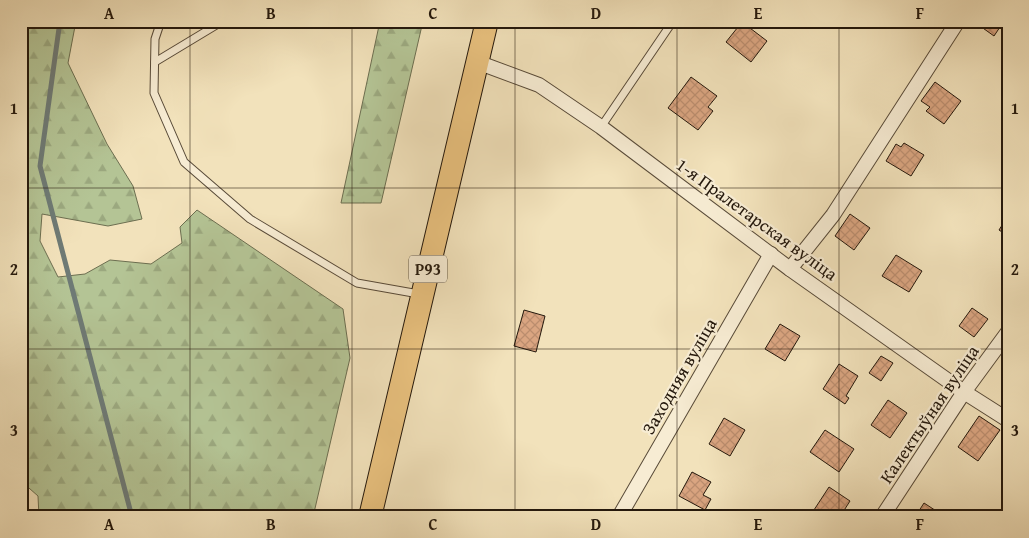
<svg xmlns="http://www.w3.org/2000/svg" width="1029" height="538" font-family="'Gentium Book Plus',serif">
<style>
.forest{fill:url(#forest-firs);stroke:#6c6e50}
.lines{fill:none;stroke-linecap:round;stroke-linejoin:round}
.stream{stroke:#6e7a75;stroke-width:5}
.building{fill:url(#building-cross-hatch);stroke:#24180c}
.service-casing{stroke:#584a38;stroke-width:9}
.minor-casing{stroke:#584a38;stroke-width:16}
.primary-casing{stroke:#24180c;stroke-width:24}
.service{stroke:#f7ecd3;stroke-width:7}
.minor{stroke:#f7ecd3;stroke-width:14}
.primary{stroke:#e9c17e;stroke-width:22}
.grid{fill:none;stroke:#24180c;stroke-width:1;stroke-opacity:0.55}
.labels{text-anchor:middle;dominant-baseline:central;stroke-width:4.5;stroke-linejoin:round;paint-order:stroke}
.shield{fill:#f7ecd3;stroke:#635848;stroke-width:1}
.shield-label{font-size:16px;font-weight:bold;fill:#24180c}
.street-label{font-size:18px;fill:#24180c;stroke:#f7ecd3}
.neatline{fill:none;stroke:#24180c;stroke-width:2}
.grid-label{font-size:16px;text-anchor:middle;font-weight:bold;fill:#24180c}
</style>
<defs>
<pattern id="forest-firs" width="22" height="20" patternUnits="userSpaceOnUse" patternTransform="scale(1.25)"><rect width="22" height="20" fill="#b4c495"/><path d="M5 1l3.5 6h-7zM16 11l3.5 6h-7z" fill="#9ba87f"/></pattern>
<pattern id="building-cross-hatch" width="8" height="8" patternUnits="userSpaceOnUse" patternTransform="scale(1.25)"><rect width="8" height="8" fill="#daa581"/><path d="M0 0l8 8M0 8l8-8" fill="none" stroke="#bb8d6e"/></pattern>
</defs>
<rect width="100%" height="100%" fill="#f2e2bb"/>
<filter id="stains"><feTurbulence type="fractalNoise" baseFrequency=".004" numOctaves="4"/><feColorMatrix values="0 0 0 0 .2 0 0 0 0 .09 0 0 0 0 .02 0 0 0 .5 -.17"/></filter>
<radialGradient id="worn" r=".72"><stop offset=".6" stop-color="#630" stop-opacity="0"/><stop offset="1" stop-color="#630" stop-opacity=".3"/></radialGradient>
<!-- forest -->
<g class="forest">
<path d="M21 21H76L68 63 107 144 133 186 142 219 108 226 42 214 40 241 58 277 85 274 110 260 151 264 182 243 180 227 197 210 343 309 350 358 313 517H39L38 496 21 481Z"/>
<path d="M380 21H423L381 203H341Z"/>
</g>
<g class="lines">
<!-- stream -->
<path class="stream" d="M60 21 40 166 132 517"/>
</g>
<!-- building -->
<g class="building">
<path d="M973 21H1004L994 36Z"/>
<path d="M742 22 767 41 751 62 726 42Z"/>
<path d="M691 77 717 96 708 107 713 111 698 130 668 108Z"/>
<path d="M935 82 961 101 944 124 926 111 930 107 921 101Z"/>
<path d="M904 143 924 155 911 176 886 161 896 144 901 147Z"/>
<path d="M850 214 870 228 854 250 835 236Z"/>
<path d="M1008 216V236L999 230Z"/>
<path d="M896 255 922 271 909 292 882 276Z"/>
<path d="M972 308 988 319 974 337 959 326Z"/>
<path d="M524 310 545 316 536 352 514 346Z"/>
<path d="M780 324 800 336 785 361 765 349Z"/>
<path d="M881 356 893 363 881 381 869 373Z"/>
<path d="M839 364 858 376 846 396 849 398 845 404 823 389Z"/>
<path d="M888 400 907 413 890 438 871 425Z"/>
<path d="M979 416 1000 430 978 461 958 447Z"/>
<path d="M724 418 745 430 730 456 709 444Z"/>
<path d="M825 430 854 449 839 472 810 452Z"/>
<path d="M692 472 711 482 703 495 711 499 705 510 679 496Z"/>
<path d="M829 487 850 501 843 512 848 515 847 517H817L812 513Z"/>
<path d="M924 503 944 516 943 517H915Z"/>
</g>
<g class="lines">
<!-- service casing -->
<g class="service-casing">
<g id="service">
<path d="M161 21 155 39 154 93 184 162 250 219 357 283 419 294"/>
<path d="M155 62 223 21"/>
<path d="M601 127 673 21"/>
</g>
</g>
<!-- minor casing -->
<g class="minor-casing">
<g id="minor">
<path d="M477 62 539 85 601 127 790 269 964 392 1008 420"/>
<path d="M790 269 833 215 958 21"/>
<path d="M619 517 771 254"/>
<path d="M882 517 964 392 1008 332"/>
</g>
</g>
<!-- primary casing -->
<g class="primary-casing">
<path id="primary" d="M370 517 487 21"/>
</g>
<!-- service -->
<use href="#service" class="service"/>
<!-- minor -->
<use href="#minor" class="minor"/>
<!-- primary -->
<use href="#primary" class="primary"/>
</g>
<!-- grid -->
<path class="grid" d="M190 21V517M352 21V517M515 21V517M677 21V517M839 21V517M21 188H1008M21 349H1008"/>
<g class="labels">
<!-- shield labels -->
<rect class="shield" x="409" y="255.5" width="38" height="27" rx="4"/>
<g class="shield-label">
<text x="428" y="269">Р93</text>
</g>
<!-- street labels -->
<g class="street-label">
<text transform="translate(757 219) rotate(36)">1-я Пралетарская вуліца</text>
<text transform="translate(679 376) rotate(-60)">Заходняя вуліца</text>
<text transform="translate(929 414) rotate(-56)">Калектыўная вуліца</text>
</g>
</g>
<!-- margin -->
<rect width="1029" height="538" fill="none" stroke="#f2e2bb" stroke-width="55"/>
<rect x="28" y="28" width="974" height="482" class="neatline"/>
<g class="grid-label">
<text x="109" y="19">A</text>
<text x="271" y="19">B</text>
<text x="433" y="19">C</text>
<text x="596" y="19">D</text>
<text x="758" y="19">E</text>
<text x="920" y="19">F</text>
<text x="14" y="114">1</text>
<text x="1015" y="114">1</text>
<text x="14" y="275">2</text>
<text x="1015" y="275">2</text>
<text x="14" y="436">3</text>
<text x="1015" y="436">3</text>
<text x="109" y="530">A</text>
<text x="271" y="530">B</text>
<text x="433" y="530">C</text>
<text x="596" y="530">D</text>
<text x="758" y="530">E</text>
<text x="920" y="530">F</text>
</g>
<rect width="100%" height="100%" filter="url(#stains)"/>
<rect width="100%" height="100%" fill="url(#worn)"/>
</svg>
